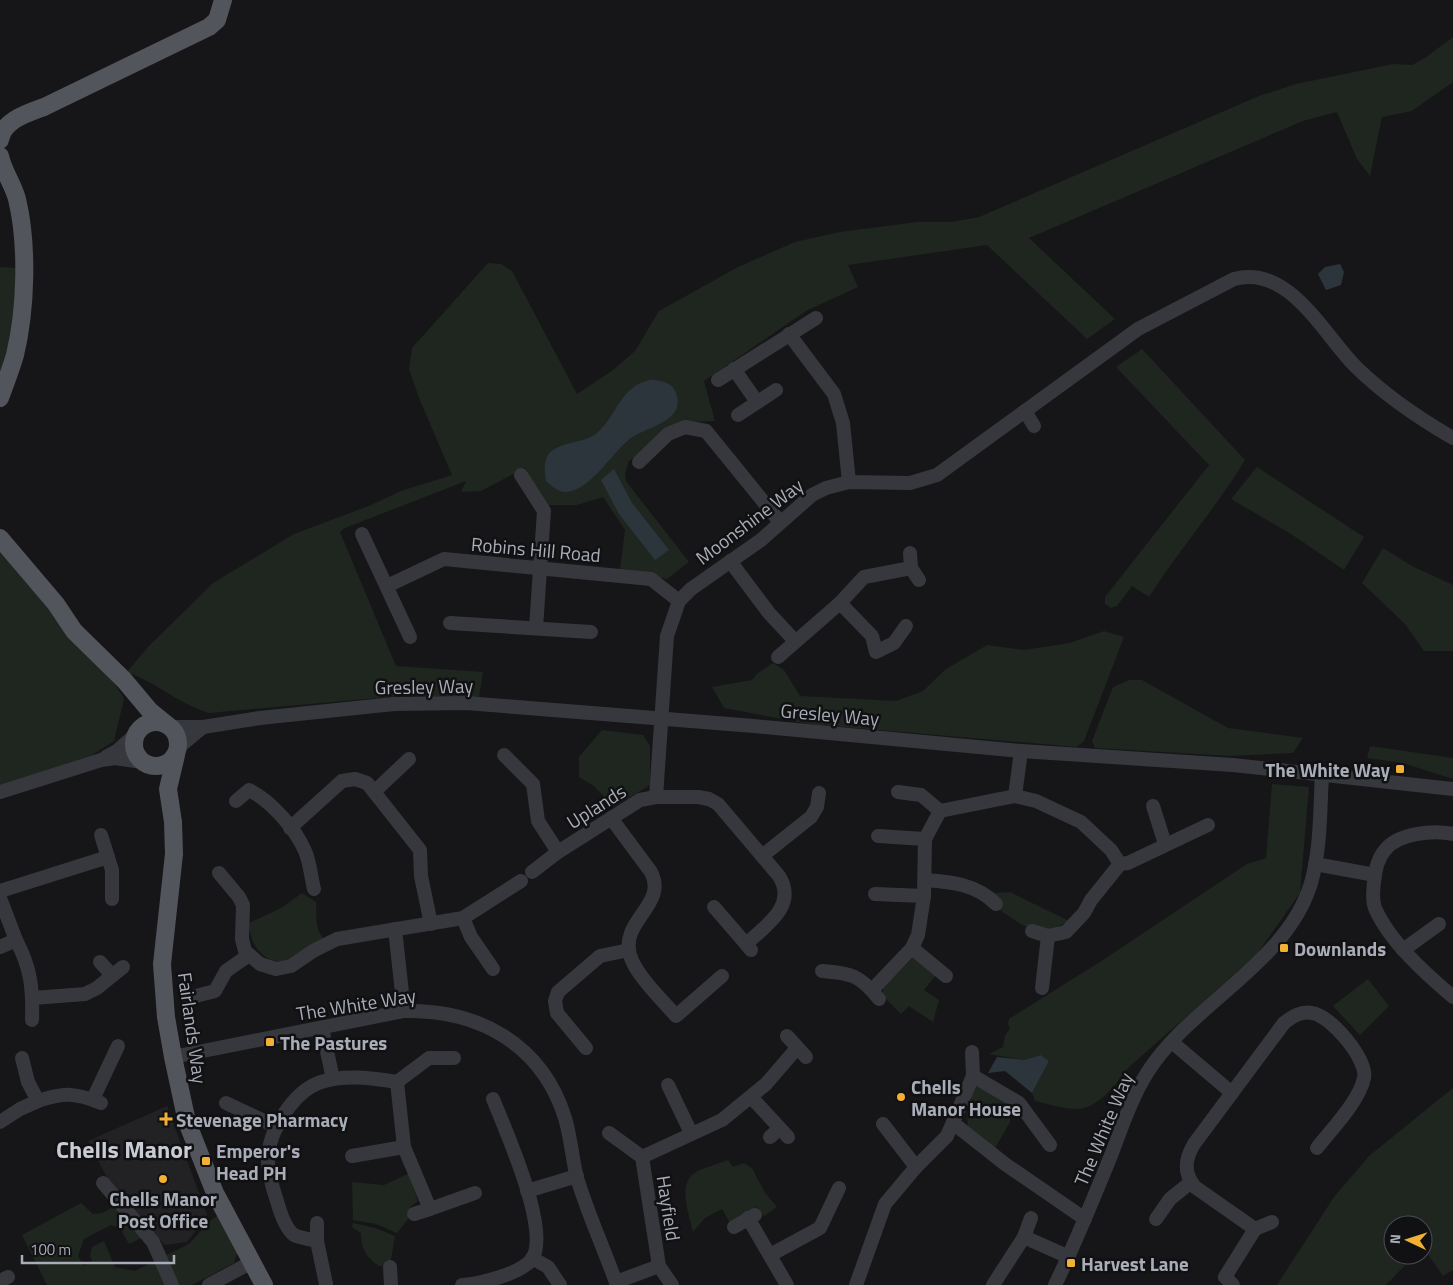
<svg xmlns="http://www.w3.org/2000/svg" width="1453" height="1285" font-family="'Titillium Web',sans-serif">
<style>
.built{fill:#222225}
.green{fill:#1e261f}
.water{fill:#2c353c}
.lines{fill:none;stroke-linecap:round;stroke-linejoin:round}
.minor{stroke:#37383d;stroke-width:14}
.major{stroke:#53555c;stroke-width:18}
.poi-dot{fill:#f2b134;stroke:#111113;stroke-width:2}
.labels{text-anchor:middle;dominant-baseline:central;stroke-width:5;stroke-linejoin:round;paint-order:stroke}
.street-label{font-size:19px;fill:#a8adb8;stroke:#111113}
.poi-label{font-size:19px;font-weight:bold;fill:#a8adb8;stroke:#111113;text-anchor:start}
.district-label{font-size:24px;font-weight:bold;fill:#c9ccd4;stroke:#111113}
</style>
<rect width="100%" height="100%" fill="#161618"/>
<!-- built -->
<path class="built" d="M167 1106 207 1215 187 1242 165 1245 112 1187 88 1141Z"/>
<!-- green -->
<g class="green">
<path d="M1453 37V82L1412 111 1382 117 1370 176 1357 159 1337 112 1303 121 1029 238 1115 319 1087 339 987 245 848 265 858 287 806 311 704 381 715 421 685 422 629 461 625 474 626 481 689 562 667 579 620 570 625 530 603 497 577 505H546L525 468 481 491 461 492 466 481 345 528 340 532 396 666 483 672 479 697 400 696 209 713C179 704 157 683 127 672L148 647 213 583 294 534 371 505 401 491 452 475 419 398 409 369 412 348 488 263 501 264 512 271 577 394 613 370 635 351 659 311 738 267 795 242 840 232 917 222H951L979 217 1259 96 1296 84 1393 64 1412 65 1425 58Z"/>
<path d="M0 267 18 268 10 345 0 378Z"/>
<path d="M1142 349 1245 460C1216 508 1179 550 1149 597L1132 586 1117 606 1111 608 1105 604V597L1209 465 1116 367Z"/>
<path d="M1257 467 1364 537 1344 570 1291 534 1231 499Z"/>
<path d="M0 546 111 677 124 699 114 741 92 755 0 788Z"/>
<path d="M1383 548 1412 566 1453 585V651H1424L1405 624 1362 583Z"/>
<path d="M1104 631 1124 637 1084 741 1077 747 809 724 724 708 712 687 752 680 758 673 773 663 784 670 800 696 896 701 923 691 946 669 987 645 1024 650 1070 643Z"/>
<path d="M1129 680H1142L1228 728 1303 738 1293 753 1231 756 1095 748 1092 741 1113 687Z"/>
<path d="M602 730 643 735 650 746V785L614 807 594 786 579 777V757Z"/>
<path d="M1370 746 1453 758V779L1403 763 1367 758Z"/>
<path d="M1272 784 1309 787 1300 893 1257 954 1128 1068C1117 1083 1098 1109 1077 1109 1064 1109 1048 1104 1035 1101L1032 1093 1049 1061 1041 1055 1024 1060 989 1054 1003 1047 1005 1036 1010 1028 1008 1024 1009 1019 1103 960 1247 864 1266 858Z"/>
<path d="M1010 892 1069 921 1047 932 1022 925 998 909 994 893Z"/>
<path d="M302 893 316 902C317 916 314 927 324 939 313 946 301 955 289 959 265 969 249 943 249 923L281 908Z"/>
<path d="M913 958 936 975 924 990 939 1000 933 1022 909 1006 901 1014 883 996V988Z"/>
<path d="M1368 979 1389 1006 1360 1035 1333 1006Z"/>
<path d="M974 1085 1011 1103 1010 1122 994 1150 968 1129 967 1114Z"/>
<path d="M1453 1088V1270L1443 1276 1423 1247V1225H1393V1255H1415L1386 1285H1277L1334 1197 1369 1156Z"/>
<path d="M728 1160 733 1167 744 1163 752 1168 765 1193 777 1207 764 1216 757 1207 730 1223 722 1209 705 1218 693 1232C690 1217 678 1188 692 1175 700 1168 718 1164 728 1160Z"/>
<path d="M408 1174 418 1201 410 1207 412 1214 397 1233 376 1224 353 1220 352 1182 384 1185Z"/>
<path d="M81 1203 93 1214 102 1213 115 1206 145 1236 129 1244 120 1228 111 1225 84 1239 78 1256 84 1266 92 1261 90 1256 92 1247 104 1241 115 1267 135 1271 189 1244 212 1219 219 1215 238 1250 234 1263 192 1285H47L22 1235Z"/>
<path d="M353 1223 375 1228 395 1236 390 1265 379 1266C366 1257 361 1249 361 1233L352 1227Z"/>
</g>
<!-- water -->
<g class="water">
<path d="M1340 264 1344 272 1341 285 1326 290 1318 274 1325 267Z"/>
<path d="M650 380C660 380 672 382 676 393 686 419 652 426 636 435 631 437 625 443 621 447 608 460 587 491 566 492 558 492 552 486 546 481 545 472 543 463 548 455 558 441 584 444 597 433 618 415 619 387 650 380Z"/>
<path d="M614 469 632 503 669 550 655 560 619 514 601 480Z"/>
<path d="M1041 1055 1049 1061 1032 1093 1005 1071 988 1073 997 1057 1024 1060Z"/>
</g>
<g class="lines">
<!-- minor -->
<g class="minor">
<path d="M789 334 834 394 843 423 849 482"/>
<path d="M734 369 757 402"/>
<path d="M718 380 816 318"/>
<path d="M1025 411 1034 426"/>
<path d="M738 415 776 390"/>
<path d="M639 462 668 434 685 427 706 431 780 522"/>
<path d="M521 475 544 511 536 628"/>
<path d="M362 534 410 637"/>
<path d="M910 553 911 568 919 580"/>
<path d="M730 561 769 613 795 641"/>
<path d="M387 586 444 559 651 579 679 601"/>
<path d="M840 603 872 636 876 652 894 643 906 626"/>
<path d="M450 623 591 632"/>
<path d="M778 657 840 603 864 577 911 568"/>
<path d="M171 727H203L260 718 394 704 466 703 754 726 1021 751 1233 765 1453 789"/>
<path d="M178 748 203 727"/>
<path d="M504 755 533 784 538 821 558 852"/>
<path d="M106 757 117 751 136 734"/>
<path d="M375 791 409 759"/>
<path d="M0 792 101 760 115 758 142 762"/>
<path d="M898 792 921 795 940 811"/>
<path d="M1015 796 1021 751"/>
<path d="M656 797 667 636 679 601 691 589 761 540 812 495 826 488 849 482 910 483 937 475 1138 329 1234 279C1290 264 1324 336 1357 368 1384 394 1420 419 1453 438"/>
<path d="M236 801 249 790C271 801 295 828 305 851 310 862 311 877 314 889"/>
<path d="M1153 806 1165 844"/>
<path d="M611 818 651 872C668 905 620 920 630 955 635 974 663 1001 676 1016L722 976"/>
<path d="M290 828 342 781 355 779 367 783 420 850 421 876 431 924"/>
<path d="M1453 834C1433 830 1398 833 1385 850 1378 858 1375 871 1374 882 1373 890 1372 900 1375 908 1389 941 1426 974 1453 997"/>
<path d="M101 835 112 870V899"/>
<path d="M878 836 925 839"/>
<path d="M762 856 811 817 817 807 819 793"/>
<path d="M1315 864 1375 875"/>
<path d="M532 872 558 852 640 800 656 797H698L709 799 718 804 779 876C798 906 765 926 746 944L751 950"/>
<path d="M219 873 239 897 243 905 242 939 245 951 260 964 276 969 291 966 313 951 337 939 463 918 521 881"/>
<path d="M925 880C952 882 976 884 996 904"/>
<path d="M0 891 108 857"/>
<path d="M875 894 924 896"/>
<path d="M0 898 16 940 0 947"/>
<path d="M714 907 746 944"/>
<path d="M463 918 471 937 493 969"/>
<path d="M395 929 404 1011"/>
<path d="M1032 931 1048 936 1066 932 1084 913 1091 900 1120 864 1128 863 1208 825"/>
<path d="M16 940C31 968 33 989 32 1020"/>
<path d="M912 948 946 976"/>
<path d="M1403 950 1439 924"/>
<path d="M100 962 112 975"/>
<path d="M822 971C851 973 860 975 879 999"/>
<path d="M1042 988 1048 936"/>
<path d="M872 990 912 948 918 935 924 896 925 839 940 811 1015 796 1036 801 1081 822 1111 850 1120 864"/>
<path d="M33 998 85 994 97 988 123 967"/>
<path d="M188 998 215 991 226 971 249 955"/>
<path d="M322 1028 333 1079"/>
<path d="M787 1036 806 1057"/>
<path d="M1173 1043 1232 1093"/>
<path d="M586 1048 557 1013 555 1001 558 992 600 956 629 950"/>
<path d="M173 1057 404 1011C478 1009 542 1044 565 1118 571 1138 572 1158 577 1178 588 1214 604 1249 617 1285"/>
<path d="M973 1076 1019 1103 1050 1145"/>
<path d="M397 1082 429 1058H454"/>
<path d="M668 1085 691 1133"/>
<path d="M751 1097 788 1137"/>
<path d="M93 1099 118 1046"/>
<path d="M38 1101C64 1092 76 1093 101 1103"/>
<path d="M226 1103 277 1127"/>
<path d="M0 1122 20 1109 38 1101 28 1082 22 1058"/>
<path d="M953 1123 1005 1164 1085 1219"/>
<path d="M883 1124 916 1167"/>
<path d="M609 1133 642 1157 659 1266 672 1285"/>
<path d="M770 1137 779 1129"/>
<path d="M352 1156 404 1147"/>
<path d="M642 1157 722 1120 766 1084 797 1048"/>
<path d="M103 1183 153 1242 172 1285"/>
<path d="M527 1191 577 1176"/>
<path d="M414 1214 430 1209"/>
<path d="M748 1218 787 1285"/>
<path d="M1156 1219 1170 1199 1191 1182"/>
<path d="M1272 1222 1255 1229 1195 1187C1183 1173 1185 1159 1194 1144L1284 1023C1293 1016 1301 1011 1312 1013 1330 1015 1368 1059 1364 1078 1360 1100 1331 1130 1317 1148"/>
<path d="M734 1227 755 1215"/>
<path d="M1024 1237 1069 1257"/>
<path d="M317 1241V1223"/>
<path d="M770 1255 820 1228 839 1188"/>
<path d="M532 1258 548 1267 560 1285"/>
<path d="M390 1267 391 1285"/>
<path d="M0 1281 8 1277"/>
<path d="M616 1282 659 1266"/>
<path d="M326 1284 317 1241C310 1239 300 1238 294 1235 285 1228 280 1212 277 1201 273 1189 268 1173 268 1160 268 1131 294 1091 321 1082 344 1074 373 1078 397 1082L404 1147 430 1209 475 1193"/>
<path d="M209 1285 252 1262"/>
<path d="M462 1285C479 1284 521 1274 532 1259 551 1231 505 1129 493 1099"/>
<path d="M856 1285 885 1204 916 1167 947 1136 973 1076 972 1052"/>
<path d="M993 1285 1024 1237 1031 1218"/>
<path d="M1055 1285C1076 1242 1094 1197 1112 1153 1122 1126 1132 1097 1147 1073 1190 1004 1287 964 1311 883 1321 848 1320 809 1322 774"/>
<path d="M1233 1285 1225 1277 1255 1229"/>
</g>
<!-- major -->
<g class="major">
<path d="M0 140C3 120 28 113 44 107L209 27 217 20 223 0"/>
<path d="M0 156C3 171 13 184 17 199 28 245 26 309 15 355 11 369 5 384 0 398"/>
<path d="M0 538 56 604 74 631 124 680 150 711 166 724"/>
<circle cx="156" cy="744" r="22"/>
<path d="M176 755 168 789 173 822 174 854 162 964 166 1017 173 1057 187 1122 215 1193 264 1285"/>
</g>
</g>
<!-- markers -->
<g class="poi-dot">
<rect x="1395" y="764" width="10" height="10" rx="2.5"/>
<rect x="1279" y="943" width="10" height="10" rx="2.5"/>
<rect x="265" y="1037" width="10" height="10" rx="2.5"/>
<circle cx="901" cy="1097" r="5"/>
<path d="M163.5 1111.5h5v5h5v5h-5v5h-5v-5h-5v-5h5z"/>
<rect x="201" y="1156" width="10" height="10" rx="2.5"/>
<circle cx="163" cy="1179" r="5"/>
<rect x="1066" y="1258" width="10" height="10" rx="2.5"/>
</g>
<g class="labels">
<!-- street labels -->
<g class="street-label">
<text transform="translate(749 521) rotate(-37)">Moonshine Way</text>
<text transform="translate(536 549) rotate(5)">Robins Hill Road</text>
<text transform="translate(424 686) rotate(-1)">Gresley Way</text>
<text transform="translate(830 714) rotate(5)">Gresley Way</text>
<text transform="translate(596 806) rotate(-32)">Uplands</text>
<text transform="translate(356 1004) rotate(-9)">The White Way</text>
<text transform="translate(193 1028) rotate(82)">Fairlands Way</text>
<text transform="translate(1103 1129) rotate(-67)">The White Way</text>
<text transform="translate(669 1208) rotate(81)">Hayfield</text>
</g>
<!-- poi labels -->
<g class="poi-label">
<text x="1390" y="769" text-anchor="end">The White Way</text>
<text x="1294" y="948">Downlands</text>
<text x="280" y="1042">The Pastures</text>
<text x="911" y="1086">Chells<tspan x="911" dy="22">Manor House</tspan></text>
<text x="176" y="1119">Stevenage Pharmacy</text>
<text x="216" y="1150">Emperor's<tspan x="216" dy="22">Head PH</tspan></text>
<text x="163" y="1198" text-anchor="middle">Chells Manor<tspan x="163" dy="22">Post Office</tspan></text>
<text x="1081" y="1263">Harvest Lane</text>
</g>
<!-- district labels -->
<g class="district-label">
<text x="124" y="1149">Chells Manor</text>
</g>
</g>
<!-- north arrow -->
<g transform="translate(1408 1240) rotate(274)"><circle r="24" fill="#111113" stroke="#4d4f55"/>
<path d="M0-4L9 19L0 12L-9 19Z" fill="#f2b134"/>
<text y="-8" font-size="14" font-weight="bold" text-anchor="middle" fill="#a8adb8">N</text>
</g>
<!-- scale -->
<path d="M22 1255v8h152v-8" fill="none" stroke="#a8adb8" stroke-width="2.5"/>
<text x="30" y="1255" font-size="15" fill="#a8adb8" stroke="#111113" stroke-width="4" paint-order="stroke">100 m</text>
</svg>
